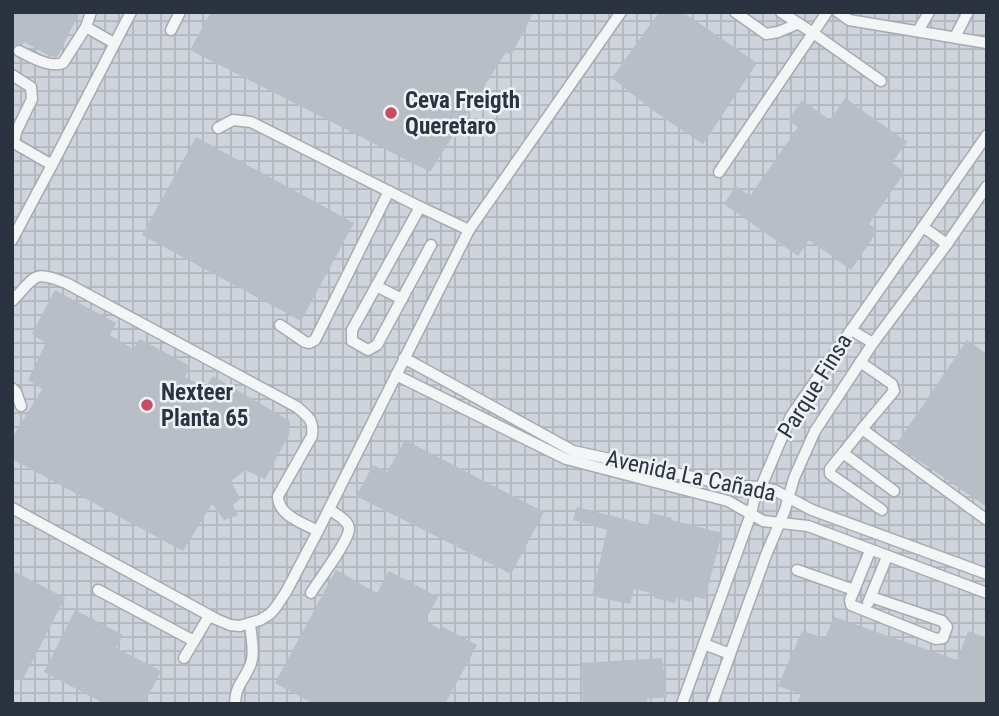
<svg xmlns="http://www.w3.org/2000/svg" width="999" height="716" font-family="'Roboto Condensed',sans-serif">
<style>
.industrial{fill:url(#industrial-grid)}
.building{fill:#b8bec5}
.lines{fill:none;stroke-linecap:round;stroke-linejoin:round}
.minor-casing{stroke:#a6abb3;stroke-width:13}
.minor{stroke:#f3f5f7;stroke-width:10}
.poi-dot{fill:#c74c64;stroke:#f0f3f6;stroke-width:2.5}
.labels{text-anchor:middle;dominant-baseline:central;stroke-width:5;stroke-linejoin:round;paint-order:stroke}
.poi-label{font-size:23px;font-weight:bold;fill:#2a333f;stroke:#f0f3f6;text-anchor:start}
.street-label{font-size:23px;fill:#2a333f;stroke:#f0f3f6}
</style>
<defs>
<pattern id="industrial-grid" width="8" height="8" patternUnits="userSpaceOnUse" patternTransform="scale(1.75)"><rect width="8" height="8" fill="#cfd3db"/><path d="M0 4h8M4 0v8" fill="none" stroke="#b2b6bd"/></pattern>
</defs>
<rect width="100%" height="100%" fill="#e1e4e9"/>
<!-- industrial -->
<rect class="industrial" x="12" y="12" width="975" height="692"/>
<!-- building -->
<g class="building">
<path d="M12 12H80L57 57 50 56 24 42 23 44 15 45 12 48V43L15 38 12 37Z"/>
<path d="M211 12H534L511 55 506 52 430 172 190 50Z"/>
<path d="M659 12H683L757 63 703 144 655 112 612 78Z"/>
<path d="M845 98 907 142 892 163 905 172 869 224 878 230 851 270 809 240 798 256 724 204 736 186 750 196 798 127 788 120 802 100 830 120Z"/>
<path d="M196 137 354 223 301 321 142 235Z"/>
<path d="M55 290 116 323 110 335 133 349 140 339 190 366 185 377 205 388 213 376 290 421 289 435 265 479 245 470 231 481 240 499 233 505 238 515 224 520 212 504 183 551 12 459V438L42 389 28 380 46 343 32 334Z"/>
<path d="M967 340 987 354V507L896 445Z"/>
<path d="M405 440 544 512 511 574 356 496 373 465 387 472Z"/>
<path d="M577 507 648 525 651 513 672 518 671 520 722 533 705 599 692 596 691 602 676 598 675 603 654 598 655 594 634 589 630 604 592 596 607 530 573 520Z"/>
<path d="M12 570 65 598 22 681 12 676Z"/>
<path d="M336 570 377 593 389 571 438 597 425 621 441 630 443 627 477 645 445 704H314L275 683Z"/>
<path d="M75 610 123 635 116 648 161 671 144 704H105L44 672Z"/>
<path d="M834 617 957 660 968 631 987 638V704H797L801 694 778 686 802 631 825 638Z"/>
<path d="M662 658 667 697 647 699V704H583L582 663Z"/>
</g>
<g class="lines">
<!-- minor casing -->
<g class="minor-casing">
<g id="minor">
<path d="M91 12 86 27 114 43"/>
<path d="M735 12 766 34 778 32 797 24"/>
<path d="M781 12 813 33 827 12"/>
<path d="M838 12 849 20 987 43"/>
<path d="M171 30 180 12"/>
<path d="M918 31 929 12"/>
<path d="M955 37 968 12"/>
<path d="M19 51C32 57 49 68 63 63L86 27"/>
<path d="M12 75 31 87 32 99 16 132 14 143 52 165"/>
<path d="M218 128 233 120 251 122 420 207 469 230"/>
<path d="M719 172 813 33 881 81"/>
<path d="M420 207 352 330V341L368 350 377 345 431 245"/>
<path d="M923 227 947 244"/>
<path d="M12 240 52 165 131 12"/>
<path d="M376 286 402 299"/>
<path d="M12 301C36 277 32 269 66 283L297 407C308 417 314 419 312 436L278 496C278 516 303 523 318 531"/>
<path d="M280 325 305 342 309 343 315 340 389 191"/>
<path d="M851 330 873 343"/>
<path d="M404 358 573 451 734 486 761 487 774 490 812 510 987 574"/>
<path d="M860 362 892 384 894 391 862 429 987 520"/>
<path d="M396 375 566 459 728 501 763 521 808 526 987 593"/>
<path d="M12 388 16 392 21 406"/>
<path d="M862 429 843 453 894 491"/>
<path d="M843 453 830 469V474L882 510"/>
<path d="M12 508 216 619 230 625 240 626 260 620 270 614 276 607 286 592 318 531 469 230 621 12"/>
<path d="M870 551 850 600 851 605 936 639 943 638 947 627 942 621 871 597"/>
<path d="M797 570 854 590"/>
<path d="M98 590 194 641"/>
<path d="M311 593C318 581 349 541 349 529 349 520 335 514 329 509"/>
<path d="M868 603 887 557"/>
<path d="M704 644 730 654"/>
<path d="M184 658 209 616"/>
<path d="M235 704C236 684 242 684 249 668 256 656 251 637 250 623"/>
<path d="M682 704 751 514 754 501 761 487 791 416 987 135"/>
<path d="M712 704 766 555 785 510 794 478 815 431 873 343 947 244 987 186"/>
</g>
</g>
<!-- minor -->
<use href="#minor" class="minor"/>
</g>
<!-- markers -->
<g class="poi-dot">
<circle cx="391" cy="113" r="7"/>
<circle cx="147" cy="405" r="7"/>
</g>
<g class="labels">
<!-- poi labels -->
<g class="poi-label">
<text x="405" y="100">Ceva Freigth<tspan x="405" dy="26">Queretaro</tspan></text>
<text x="161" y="392">Nexteer<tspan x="161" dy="26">Planta 65</tspan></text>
</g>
<!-- street labels -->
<g class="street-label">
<text transform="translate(815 386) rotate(-58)">Parque Finsa</text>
<text transform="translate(691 476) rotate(12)">Avenida La Cañada</text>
</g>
</g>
<!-- border -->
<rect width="999" height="716" fill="none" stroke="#2a333f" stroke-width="28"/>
</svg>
